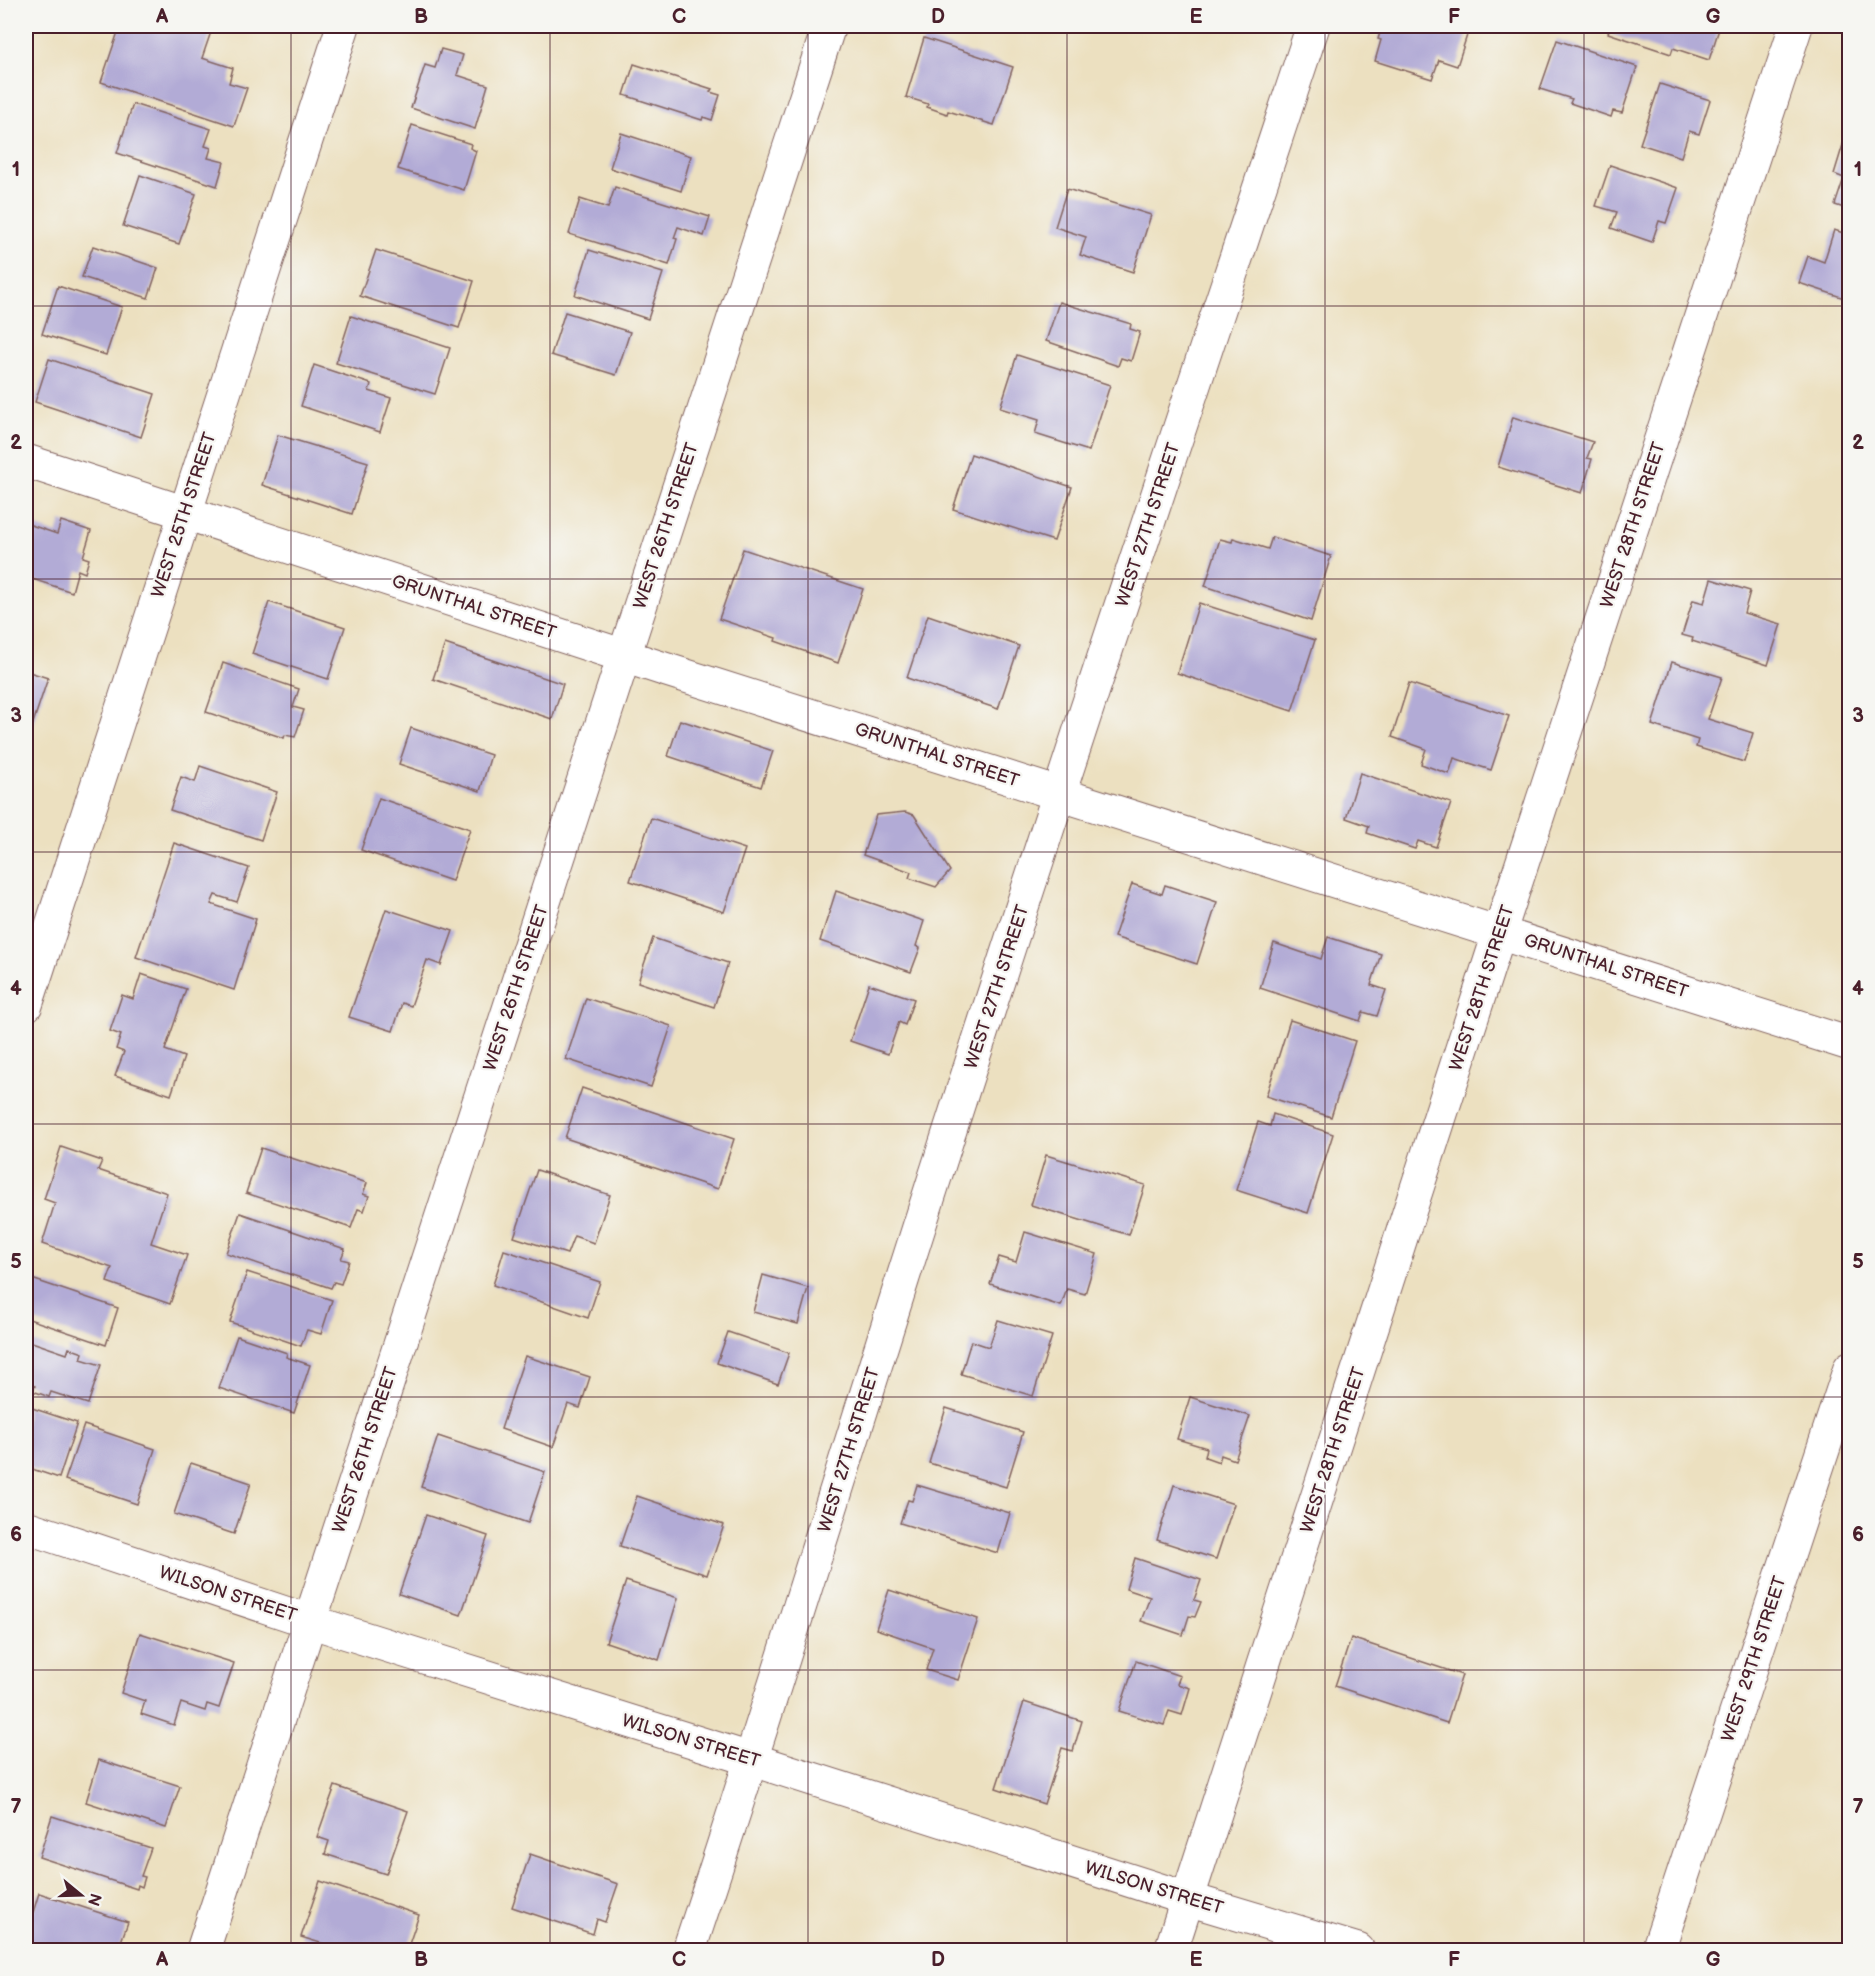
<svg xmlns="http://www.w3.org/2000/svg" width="1875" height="1976" font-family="'Balsamiq Sans',sans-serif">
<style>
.building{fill:#b2abd6}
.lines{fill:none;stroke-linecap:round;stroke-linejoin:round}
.minor-casing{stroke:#83635f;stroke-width:35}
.major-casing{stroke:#83635f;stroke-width:35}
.minor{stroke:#fff;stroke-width:33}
.major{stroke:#fff;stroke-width:33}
.grid{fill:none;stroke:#4a1f2b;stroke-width:1.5;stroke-opacity:0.55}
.labels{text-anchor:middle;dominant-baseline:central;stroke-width:4.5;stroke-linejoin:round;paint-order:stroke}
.street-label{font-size:18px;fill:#4a1f2b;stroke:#f6f6f2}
.neatline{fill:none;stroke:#4a1f2b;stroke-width:2}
.grid-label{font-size:20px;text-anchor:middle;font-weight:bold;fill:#4a1f2b}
</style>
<rect width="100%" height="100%" fill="#f6f6f2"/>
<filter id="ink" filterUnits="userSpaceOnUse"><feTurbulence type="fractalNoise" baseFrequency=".0167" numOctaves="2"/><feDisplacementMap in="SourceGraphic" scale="12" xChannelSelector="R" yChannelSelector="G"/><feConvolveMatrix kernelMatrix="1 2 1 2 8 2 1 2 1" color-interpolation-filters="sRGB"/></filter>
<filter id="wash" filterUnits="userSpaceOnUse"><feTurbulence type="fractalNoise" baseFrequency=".008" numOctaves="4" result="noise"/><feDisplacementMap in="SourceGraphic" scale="24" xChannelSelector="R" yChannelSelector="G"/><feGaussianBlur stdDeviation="1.35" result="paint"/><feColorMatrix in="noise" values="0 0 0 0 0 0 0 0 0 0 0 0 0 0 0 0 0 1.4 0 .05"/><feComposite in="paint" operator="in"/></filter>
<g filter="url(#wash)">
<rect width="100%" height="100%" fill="#ece0c0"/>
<g id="blocks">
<!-- building -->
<g class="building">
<path d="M120 26H213L202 58 233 68 229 83 247 88 234 126 101 82Z"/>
<path d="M1382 26H1470L1457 66 1439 60 1432 79 1375 61 1381 40 1378 39Z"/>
<path d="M1610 26H1720L1709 60 1673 48 1671 54 1608 33Z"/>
<path d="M924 38 1013 67 994 125 948 111 947 114 927 107 928 104 906 97Z"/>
<path d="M1557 40 1637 67 1622 113 1613 111 1611 117 1570 103 1572 99 1540 89Z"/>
<path d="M441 49 463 55 457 75 488 85 475 129 411 108 425 65 435 68Z"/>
<path d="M634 64 712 89 710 92 720 95 712 120 703 117 702 120 624 95Z"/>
<path d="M1660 84 1710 100 1699 134 1689 131 1681 157 1640 144Z"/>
<path d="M133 104 211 129 205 146 211 148 208 158 224 162 217 186 117 153Z"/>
<path d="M412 125 471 144 470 148 476 151 464 190 398 169Z"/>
<path d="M621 133 691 156 681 191 610 168Z"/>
<path d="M1846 135 1850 136V210L1835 205 1844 178 1834 174Z"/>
<path d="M1610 165 1678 188 1666 223 1659 221 1652 242 1611 228 1617 212 1596 206Z"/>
<path d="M140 175 196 194 179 244 123 226Z"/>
<path d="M615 187 710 217 704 236 678 227 674 238 677 239 669 265 569 234 580 199 608 208Z"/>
<path d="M1067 189 1151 215 1133 272 1080 255 1086 237 1055 227Z"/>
<path d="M1834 230 1850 235V300L1799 283 1808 256 1824 262Z"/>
<path d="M93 246 158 268 148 298 82 277Z"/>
<path d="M376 250 474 281 459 328 360 296Z"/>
<path d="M589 250 663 273 648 319 575 295Z"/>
<path d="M58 286 122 307 106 355 42 334Z"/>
<path d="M1059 302 1131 324 1130 329 1140 332 1131 361 1121 358 1118 366 1046 341Z"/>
<path d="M565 312 630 332 616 375 551 355Z"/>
<path d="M351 316 450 348 435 394 336 363Z"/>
<path d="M1017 355 1110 385 1089 451 1035 434 1039 420 1000 408Z"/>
<path d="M49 359 155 394 141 437 35 402Z"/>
<path d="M314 365 371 384 369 391 391 398 380 432 301 406Z"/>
<path d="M1513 417 1593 442 1587 458 1592 459 1582 493 1498 467Z"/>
<path d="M278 435 368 462 352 514 262 485Z"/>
<path d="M971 454 1072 487 1054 541 953 509Z"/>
<path d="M61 521 91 531 83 557 89 559 85 573 78 570 72 592 26 577V530L28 524 57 534Z"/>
<path d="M1272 537 1331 556 1311 621 1205 586 1220 539 1232 542 1233 538 1268 549Z"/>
<path d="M743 549 863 589 838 663 775 641 776 638 719 619Z"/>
<path d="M1711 579 1750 591 1744 613 1781 624 1768 665 1692 641 1693 638 1682 635 1693 600 1704 603Z"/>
<path d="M269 602 345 627 328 679 252 654Z"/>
<path d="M1199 603 1315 640 1292 711 1177 673Z"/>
<path d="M928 615 1019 646 998 709 907 678Z"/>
<path d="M445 644 563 684 552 719 433 679Z"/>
<path d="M1672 662 1722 677 1708 719 1753 733 1744 762 1696 747 1698 740 1652 725Z"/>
<path d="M223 663 299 689 293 707 304 710 295 737 285 735 284 738 206 712Z"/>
<path d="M26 671 48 678 29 735 26 734Z"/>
<path d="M1409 683 1509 716 1491 770 1454 758 1449 774 1421 764 1426 749 1392 737Z"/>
<path d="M680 720 773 751 761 787 668 756Z"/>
<path d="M411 728 491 755 480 791 399 764Z"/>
<path d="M200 766 277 792 261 840 170 810 181 777 195 782Z"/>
<path d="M1360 773 1451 803 1436 847 1418 841 1415 849 1367 833 1369 826 1346 818Z"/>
<path d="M379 798 470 829 452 881 361 850Z"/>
<path d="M905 812 914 815 950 871 936 887 909 878 911 872 863 855 876 815Z"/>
<path d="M651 818 745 849 724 912 630 881Z"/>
<path d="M174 843 249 868 237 902 215 895 211 904 256 919 234 990 136 957Z"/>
<path d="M1132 884 1162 894 1165 885 1217 902 1197 964 1114 937Z"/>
<path d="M836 891 924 921 916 946 920 948 911 972 820 941Z"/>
<path d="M386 909 453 931 441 965 427 960 411 1006 402 1003 393 1031 349 1017Z"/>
<path d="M1328 937 1381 954 1371 985 1386 990 1377 1016 1363 1012 1360 1021 1260 988 1274 943 1321 959Z"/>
<path d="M653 938 728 963 714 1007 638 982Z"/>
<path d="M141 974 186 989 165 1050 184 1057 171 1095 115 1076 124 1052 116 1049 121 1035 110 1031 122 995 133 999Z"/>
<path d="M869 984 914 999 905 1025 899 1022 888 1054 850 1041Z"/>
<path d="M586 998 671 1026 651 1087 566 1059Z"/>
<path d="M1290 1020 1355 1041 1331 1117 1266 1096Z"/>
<path d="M582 1088 734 1139 718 1189 565 1138Z"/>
<path d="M1273 1114 1333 1134 1308 1213 1236 1190 1258 1122 1270 1126Z"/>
<path d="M61 1147 102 1161 98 1170 167 1193 151 1243 187 1255 170 1304 107 1282 112 1268 42 1244 55 1203 44 1199Z"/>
<path d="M261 1148 367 1183 363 1194 369 1196 364 1211 358 1209 351 1228 246 1193Z"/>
<path d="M1046 1155 1145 1185 1129 1235 1031 1205Z"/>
<path d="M537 1170 610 1195 594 1243 574 1236 567 1254 514 1237Z"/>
<path d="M240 1213 345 1249 341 1259 349 1261 341 1284 334 1282 331 1288 226 1253Z"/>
<path d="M1025 1232 1097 1254 1085 1294 1067 1289 1061 1306 990 1284 999 1257 1016 1262Z"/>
<path d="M504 1250 600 1282 588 1318 493 1285Z"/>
<path d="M247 1272 332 1300 321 1334 307 1330 301 1346 230 1322Z"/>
<path d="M763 1275 808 1288 798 1324 753 1312Z"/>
<path d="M26 1277 118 1308 106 1345 26 1318Z"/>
<path d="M998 1320 1052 1336 1033 1396 961 1374 971 1341 989 1347Z"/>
<path d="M728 1332 789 1353 778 1384 717 1363Z"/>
<path d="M237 1336 287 1353 286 1357 310 1365 294 1413 219 1388Z"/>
<path d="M26 1340 67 1354 69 1348 83 1353 81 1359 101 1365 88 1404 51 1392 49 1397 33 1391 35 1386 26 1383Z"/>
<path d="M525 1356 590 1377 580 1408 568 1404 553 1447 501 1429Z"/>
<path d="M1190 1397 1250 1416 1235 1460 1221 1455 1219 1462 1205 1457 1207 1448 1177 1439Z"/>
<path d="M26 1406 77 1423 59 1478 26 1467Z"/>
<path d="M946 1408 1023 1432 1006 1487 929 1463Z"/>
<path d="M84 1425 155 1449 137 1504 65 1480Z"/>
<path d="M438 1436 545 1472 528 1523 421 1487Z"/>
<path d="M191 1463 251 1483 234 1534 174 1514Z"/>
<path d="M917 1485 1010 1513 998 1553 900 1523 908 1500 912 1501Z"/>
<path d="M1174 1485 1234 1504 1216 1559 1157 1540Z"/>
<path d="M637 1496 724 1525 707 1575 620 1546Z"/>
<path d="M426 1515 488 1536 461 1615 399 1594Z"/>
<path d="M1135 1558 1201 1580 1194 1600 1201 1602 1195 1617 1189 1616 1183 1635 1141 1621 1150 1597 1126 1589Z"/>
<path d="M626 1581 678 1598 659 1660 606 1642Z"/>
<path d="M889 1590 978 1619 958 1680 926 1670 933 1648 876 1629Z"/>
<path d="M140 1633 234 1663 219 1708 207 1704 205 1711 181 1703 174 1725 141 1714 145 1701 121 1693Z"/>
<path d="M1351 1638 1462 1675 1447 1723 1335 1686Z"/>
<path d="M1136 1661 1180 1676 1177 1684 1190 1688 1182 1715 1169 1711 1164 1725 1119 1711Z"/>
<path d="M1024 1702 1082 1721 1073 1751 1062 1748 1044 1804 996 1788Z"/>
<path d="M99 1760 180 1786 166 1828 86 1802Z"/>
<path d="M335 1786 408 1811 386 1874 325 1854 329 1841 317 1837Z"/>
<path d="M52 1816 151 1848 141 1876 145 1877 142 1887 138 1885 137 1889 39 1857Z"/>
<path d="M530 1854 618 1884 605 1922 597 1919 593 1934 512 1907Z"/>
<path d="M320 1881 419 1915 407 1950H343L301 1937Z"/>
<path d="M39 1893 128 1922 118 1950 108 1947 107 1950H26V1935Z"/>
</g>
</g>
</g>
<g filter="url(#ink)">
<use href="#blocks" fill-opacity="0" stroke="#83635f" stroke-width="1.5"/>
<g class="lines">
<!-- minor casing -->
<g class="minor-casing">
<g id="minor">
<path d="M26 461 664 669 1850 1044"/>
<path d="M26 1005 343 26"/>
<path d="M26 1527 309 1621 753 1760 1188 1899 1358 1950"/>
<path d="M689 1950C767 1716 839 1479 914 1243 1043 836 1179 431 1313 26"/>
<path d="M1171 1950 1498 937 1796 26"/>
<path d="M1658 1950 1850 1368"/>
</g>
</g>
<!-- major casing -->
<g class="major-casing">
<path id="major" d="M203 1950 829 26"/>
</g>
<!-- minor -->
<use href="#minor" class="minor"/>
<!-- major -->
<use href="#major" class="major"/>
</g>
</g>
<!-- grid -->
<path class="grid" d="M291 26V1950M550 26V1950M808 26V1950M1067 26V1950M1325 26V1950M1584 26V1950M26 306H1850M26 579H1850M26 852H1850M26 1124H1850M26 1397H1850M26 1670H1850"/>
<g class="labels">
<!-- street labels -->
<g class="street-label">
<text transform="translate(184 515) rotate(-72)">WEST 25TH STREET</text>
<text transform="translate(1148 525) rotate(-72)">WEST 27TH STREET</text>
<text transform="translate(1633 525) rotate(-72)">WEST 28TH STREET</text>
<text transform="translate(666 526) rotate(-72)">WEST 26TH STREET</text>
<text transform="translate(474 607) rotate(18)">GRUNTHAL STREET</text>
<text transform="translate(937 755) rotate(18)">GRUNTHAL STREET</text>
<text transform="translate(1606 966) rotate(18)">GRUNTHAL STREET</text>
<text transform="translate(997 987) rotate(-72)">WEST 27TH STREET</text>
<text transform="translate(516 988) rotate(-72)">WEST 26TH STREET</text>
<text transform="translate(1482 988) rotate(-72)">WEST 28TH STREET</text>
<text transform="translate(365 1450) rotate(-72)">WEST 26TH STREET</text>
<text transform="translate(849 1450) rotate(-73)">WEST 27TH STREET</text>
<text transform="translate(1333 1450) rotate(-72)">WEST 28TH STREET</text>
<text transform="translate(228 1594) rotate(18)">WILSON STREET</text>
<text transform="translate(1754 1659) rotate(-72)">WEST 29TH STREET</text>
<text transform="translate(691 1741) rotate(17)">WILSON STREET</text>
<text transform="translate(1154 1888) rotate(17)">WILSON STREET</text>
</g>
</g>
<!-- margin -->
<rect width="1875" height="1976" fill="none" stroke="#f6f6f2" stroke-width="66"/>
<!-- north arrow -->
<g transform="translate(81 1895) rotate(109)" stroke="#f6f6f2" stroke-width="4.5" paint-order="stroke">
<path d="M0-4.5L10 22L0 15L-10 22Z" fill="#4a1f2b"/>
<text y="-9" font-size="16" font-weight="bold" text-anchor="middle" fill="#4a1f2b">N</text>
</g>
<rect x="33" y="33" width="1809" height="1910" class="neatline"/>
<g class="grid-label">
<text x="162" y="23">A</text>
<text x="421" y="23">B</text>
<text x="679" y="23">C</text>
<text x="938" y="23">D</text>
<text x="1196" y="23">E</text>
<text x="1454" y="23">F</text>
<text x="1713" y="23">G</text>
<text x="16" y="176">1</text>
<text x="1858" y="176">1</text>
<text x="16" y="449">2</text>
<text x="1858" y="449">2</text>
<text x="16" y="722">3</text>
<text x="1858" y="722">3</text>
<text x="16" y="995">4</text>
<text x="1858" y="995">4</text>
<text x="16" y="1268">5</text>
<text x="1858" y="1268">5</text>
<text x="16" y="1541">6</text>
<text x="1858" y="1541">6</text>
<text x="16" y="1813">7</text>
<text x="1858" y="1813">7</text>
<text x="162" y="1966">A</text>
<text x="421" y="1966">B</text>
<text x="679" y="1966">C</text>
<text x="938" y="1966">D</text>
<text x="1196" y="1966">E</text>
<text x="1454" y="1966">F</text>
<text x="1713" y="1966">G</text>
</g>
</svg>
